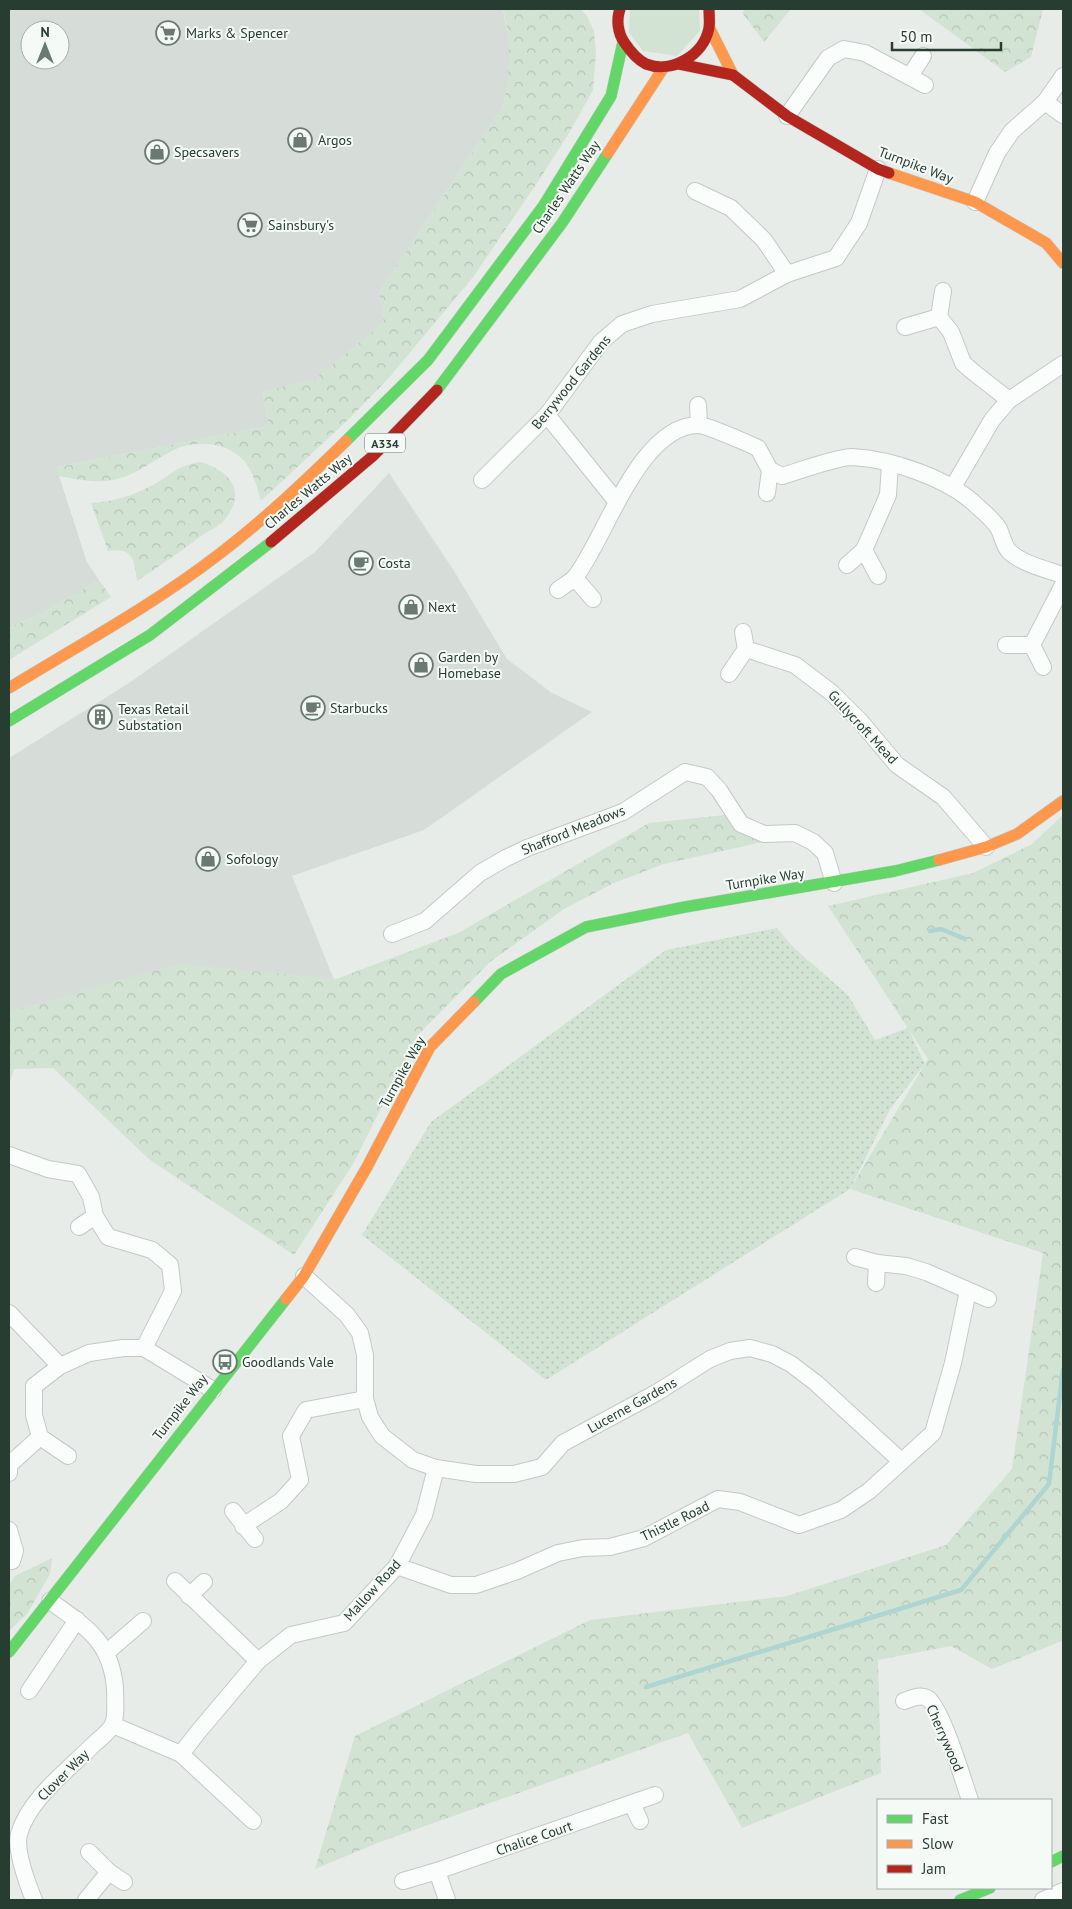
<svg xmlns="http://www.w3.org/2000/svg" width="1072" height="1909" font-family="'PT Sans',sans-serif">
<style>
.built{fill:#d6ddd8;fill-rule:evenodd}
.grass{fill:#d2e3d4}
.forest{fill:url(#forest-crowns)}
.park{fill:url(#park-dots)}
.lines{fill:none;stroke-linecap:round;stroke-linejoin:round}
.stream{stroke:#aed5d1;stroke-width:4.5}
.street-casing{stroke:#c4c9c6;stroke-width:18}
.fast-casing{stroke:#c3c9c6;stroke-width:12}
.slow-casing{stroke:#c3c9c6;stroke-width:12}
.jam-casing{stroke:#c3c9c6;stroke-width:12}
.street{stroke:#fbfcfc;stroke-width:16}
.fast{stroke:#63d668;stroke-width:11}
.slow{stroke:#ff974d;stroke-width:11}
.jam{stroke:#b3261e;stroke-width:11}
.labels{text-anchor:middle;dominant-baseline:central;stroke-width:4;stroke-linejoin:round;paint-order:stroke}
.shield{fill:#f6faf7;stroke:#65766d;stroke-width:1}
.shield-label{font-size:12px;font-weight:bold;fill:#273d32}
.poi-label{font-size:14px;fill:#273d32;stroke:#f6faf7;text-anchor:start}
.street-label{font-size:14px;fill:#273d32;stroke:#f6faf7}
</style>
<defs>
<pattern id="forest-crowns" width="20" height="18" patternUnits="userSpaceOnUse" patternTransform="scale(1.25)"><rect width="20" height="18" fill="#d2e3d4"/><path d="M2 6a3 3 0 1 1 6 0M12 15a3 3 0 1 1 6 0" fill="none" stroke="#b4c4b6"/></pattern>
<pattern id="park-dots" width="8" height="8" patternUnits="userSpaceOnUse" patternTransform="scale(1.25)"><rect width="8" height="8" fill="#d2e3d4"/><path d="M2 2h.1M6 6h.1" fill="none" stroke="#b4c4b6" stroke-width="1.8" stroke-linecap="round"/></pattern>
</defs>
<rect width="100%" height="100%" fill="#e7ece9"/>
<!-- built -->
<g class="built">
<path d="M9 9H503L510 47 509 77 503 107 379 293 384 323 316 379 263 392 269 426 58 467 59 476 87 562 99 580 43 613 9 628ZM30 30H60V60H30Z"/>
<path d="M389 473 454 571 507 659 552 693 592 712 424 830 292 876 335 982 9 1012V758L129 683 315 552Z"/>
</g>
<!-- grass -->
<path class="grass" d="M630 9H699L700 31 677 56 643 51 629 32Z"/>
<!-- forest -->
<g class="forest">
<path d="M503 9H581L587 16 594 31 596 53 593 90 569 133 541 177 474 276 387 380 352 416 261 501C257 487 254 474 245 462 229 442 196 439 174 450 157 458 141 471 124 477 100 485 82 480 59 476L58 467 269 426 263 392 316 378 384 323 379 293 503 107C510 72 512 44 503 9Z"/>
<path d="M744 9H791L764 42 743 14Z"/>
<path d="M919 9H1043L1031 57 1005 72Z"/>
<path d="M200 462C229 470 247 490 226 518 221 525 211 530 204 534 182 550 160 566 137 581 134 560 134 547 108 551L91 503C114 502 138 494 158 482 176 471 178 466 200 462Z"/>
<path d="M99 580 111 597 9 660V628L43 613Z"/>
<path d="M725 815 737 831 763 842 664 864 614 883 564 909 490 962 418 1035 353 1164 294 1255 150 1160 53 1068 14 1069 9 1085V1012L179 964 336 979 458 933 649 823Z"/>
<path d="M1063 815 1062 1641 992 1669 951 1646 878 1660 881 1773 742 1828 688 1733 380 1842 315 1869 355 1736 590 1620 787 1596 946 1545 1012 1469 1043 1253 850 1189 928 1059 828 906 973 873 1032 844Z"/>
<path d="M52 1558 50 1574 27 1614 9 1631V1585L15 1576Z"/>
</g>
<!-- park -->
<path class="park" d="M777 928 794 948 848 995 875 1040 908 1028 925 1064 890 1109 850 1189 546 1380 362 1235 431 1122 666 950Z"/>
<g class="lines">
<!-- stream -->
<g class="stream">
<path d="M930 931 941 929 965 939"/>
<path d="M646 1687 961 1590 1049 1484 1063 1369"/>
</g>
<!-- street casing -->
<g class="street-casing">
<g id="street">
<path d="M910 76 923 56"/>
<path d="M1045 102 1063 115"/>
<path d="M787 116 828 58 844 49 865 53 925 85"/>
<path d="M695 191 731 208 764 240 787 274"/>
<path d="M975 202 997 153 1012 131 1045 102 1063 76"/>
<path d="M939 317 951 332 963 363 972 371 1009 400"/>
<path d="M905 327 939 317 943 291"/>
<path d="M698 405 699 425"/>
<path d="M547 415 617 502"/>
<path d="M482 480 547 415 601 342 622 324 652 314 740 299 787 274 836 258 859 223 878 169"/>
<path d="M953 487 992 420 1009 400 1063 364"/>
<path d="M767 493 770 470"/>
<path d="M864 550 878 576"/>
<path d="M847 565 864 550 888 495 890 464"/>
<path d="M575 578 593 599"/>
<path d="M558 590C563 586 571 582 576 576 606 537 639 426 698 425 706 425 747 443 758 448L770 470 782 476C799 471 837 457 852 457 892 459 950 479 978 507 985 513 994 521 999 529 1002 536 1004 545 1008 550 1019 563 1048 570 1063 575"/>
<path d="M1006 645H1032L1043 667"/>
<path d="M1032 645 1063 585"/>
<path d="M746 649 795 665 832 693 860 721 897 765 943 797 986 847"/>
<path d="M729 674 746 649 743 632"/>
<path d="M392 934 425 921 480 873 506 858 527 848 623 812 685 772 707 777 719 790 741 824 764 834 795 833 813 842 825 853 834 883"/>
<path d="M9 1155 48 1169 78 1174 91 1197 95 1216 108 1237 152 1250 170 1265 173 1291 144 1348"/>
<path d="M79 1227 95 1216"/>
<path d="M855 1257 877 1263 906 1266 926 1272 988 1299"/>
<path d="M304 1276 347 1315 360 1333 365 1355V1399L370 1417 382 1436 413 1460 436 1468 476 1474H514L542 1467 563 1443 656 1393 710 1359 730 1351 750 1348 772 1354 791 1364 816 1383 901 1461"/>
<path d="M876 1283 877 1263"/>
<path d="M9 1313 60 1366"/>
<path d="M68 1456 40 1437 34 1415V1386L60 1366 89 1353 123 1348H144L213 1390"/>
<path d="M9 1473V1465L40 1437"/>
<path d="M233 1511 255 1539"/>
<path d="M243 1526 281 1501 300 1480 291 1436 306 1410 365 1399"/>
<path d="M9 1530 15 1551 12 1561"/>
<path d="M397 1566 451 1585H476L517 1571 558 1553 583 1548 610 1547 644 1538 718 1499 740 1502 799 1525 841 1510 869 1491 933 1433 953 1363 968 1291"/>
<path d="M175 1581 258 1661"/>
<path d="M189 1596 204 1582"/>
<path d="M106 1653 143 1621"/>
<path d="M29 1691 77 1620"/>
<path d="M904 1701C911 1699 920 1694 927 1698 941 1705 964 1783 970 1800"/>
<path d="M113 1725 181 1754 253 1821"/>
<path d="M181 1754 198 1732 258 1661 291 1635 344 1623 397 1566 424 1515 436 1468"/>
<path d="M632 1804 640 1821"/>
<path d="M89 1852 109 1872 124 1882"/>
<path d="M437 1871 447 1900"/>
<path d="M403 1881 437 1871 655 1795"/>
<path d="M34 1900C28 1885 15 1850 19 1834 29 1799 68 1770 93 1745 99 1739 108 1733 112 1726 117 1719 115 1697 115 1688 111 1641 85 1626 50 1601"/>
<path d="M86 1900 109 1872"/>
<path d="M1043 1900 1063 1891"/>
</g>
</g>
<!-- fast casing -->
<g class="fast-casing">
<g id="fast">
<path d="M437 390 562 223 608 153"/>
<path d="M346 441 428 360 544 205 611 96 623 42"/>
<path d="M9 721 150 635 271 542"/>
<path d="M474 1002 501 974 586 927 685 907 895 871 939 860"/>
<path d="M9 1652 286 1299"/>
<path d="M1051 1862 1063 1856"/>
<path d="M960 1900 990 1888"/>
</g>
</g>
<!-- slow casing -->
<g class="slow-casing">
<g id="slow">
<path d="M710 29 733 75"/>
<path d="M608 153 664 67"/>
<path d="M889 173 975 202 1046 243 1063 263"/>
<path d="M9 688C79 645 153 605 218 555 264 520 305 481 346 441"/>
<path d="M939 860 986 847 1017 834 1063 801"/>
<path d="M286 1299 304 1276 367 1167 430 1047 474 1002"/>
</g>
</g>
<!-- jam casing -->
<g class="jam-casing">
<g id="jam">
<path d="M620 9C616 20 618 33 624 42 630 51 636 59 646 64 672 74 704 55 709 28 710 22 709 15 709 9"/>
<path d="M679 64 733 75 787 116 878 169 889 173"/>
<path d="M271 542 374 455 437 390"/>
</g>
</g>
<!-- street -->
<use href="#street" class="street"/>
<!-- fast -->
<use href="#fast" class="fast"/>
<!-- slow -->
<use href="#slow" class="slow"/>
<!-- jam -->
<use href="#jam" class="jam"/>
</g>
<!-- icons -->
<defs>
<g id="supermarket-ring" transform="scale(1.25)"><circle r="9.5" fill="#f6faf7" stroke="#6a7a72" stroke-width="1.5"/><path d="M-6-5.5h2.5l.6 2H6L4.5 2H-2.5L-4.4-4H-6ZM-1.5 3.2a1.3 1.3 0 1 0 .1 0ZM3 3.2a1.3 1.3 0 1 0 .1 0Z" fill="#6a7a72"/></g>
<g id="shop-ring" transform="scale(1.25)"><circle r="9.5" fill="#f6faf7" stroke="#6a7a72" stroke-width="1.5"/><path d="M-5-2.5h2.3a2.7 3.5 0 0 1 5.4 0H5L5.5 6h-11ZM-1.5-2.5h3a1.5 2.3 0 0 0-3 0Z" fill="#6a7a72"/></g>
<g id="cafe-ring" transform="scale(1.25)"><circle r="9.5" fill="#f6faf7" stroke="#6a7a72" stroke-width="1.5"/><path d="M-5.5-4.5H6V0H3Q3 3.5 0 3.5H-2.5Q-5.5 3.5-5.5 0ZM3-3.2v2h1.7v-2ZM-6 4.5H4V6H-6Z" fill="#6a7a72"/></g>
<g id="building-ring" transform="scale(1.25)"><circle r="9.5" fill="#f6faf7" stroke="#6a7a72" stroke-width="1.5"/><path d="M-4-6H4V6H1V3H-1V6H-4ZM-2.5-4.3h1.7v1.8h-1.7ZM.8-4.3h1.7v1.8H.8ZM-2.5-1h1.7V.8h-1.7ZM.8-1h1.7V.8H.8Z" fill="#6a7a72"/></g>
<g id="bus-ring" transform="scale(1.25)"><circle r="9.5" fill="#f6faf7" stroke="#6a7a72" stroke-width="1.5"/><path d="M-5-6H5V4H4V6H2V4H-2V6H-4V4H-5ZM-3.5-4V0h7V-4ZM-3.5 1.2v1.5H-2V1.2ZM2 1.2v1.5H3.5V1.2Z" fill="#6a7a72"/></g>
</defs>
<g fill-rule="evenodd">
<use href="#supermarket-ring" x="168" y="33"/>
<use href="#shop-ring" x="300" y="140"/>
<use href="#shop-ring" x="157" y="152"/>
<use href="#supermarket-ring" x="250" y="225"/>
<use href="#cafe-ring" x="361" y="563"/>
<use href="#shop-ring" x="411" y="607"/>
<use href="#shop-ring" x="421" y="665"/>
<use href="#cafe-ring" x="313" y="708"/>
<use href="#building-ring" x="100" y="717"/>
<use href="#shop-ring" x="208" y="859"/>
<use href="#bus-ring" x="225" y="1362"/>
</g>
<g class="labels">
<!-- shield labels -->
<rect class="shield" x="365" y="433.5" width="40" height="19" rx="4"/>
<g class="shield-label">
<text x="385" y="443">A334</text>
</g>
<!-- poi labels -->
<g class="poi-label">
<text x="186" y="33">Marks &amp; Spencer</text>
<text x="318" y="140">Argos</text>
<text x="174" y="152">Specsavers</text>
<text x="268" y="225">Sainsbury's</text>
<text x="378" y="563">Costa</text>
<text x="428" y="607">Next</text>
<text x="438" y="657">Garden by<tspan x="438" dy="16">Homebase</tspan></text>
<text x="330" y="708">Starbucks</text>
<text x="118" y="709">Texas Retail<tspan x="118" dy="16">Substation</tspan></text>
<text x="226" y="859">Sofology</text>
<text x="242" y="1362">Goodlands Vale</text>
</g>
<!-- street labels -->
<g class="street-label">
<text transform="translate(916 165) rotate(21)">Turnpike Way</text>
<text transform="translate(566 187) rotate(-56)">Charles Watts Way</text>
<text transform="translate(571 382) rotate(-51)">Berrywood Gardens</text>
<text transform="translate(308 491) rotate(-40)">Charles Watts Way</text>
<text transform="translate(863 727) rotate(47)">Gullycroft Mead</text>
<text transform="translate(573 830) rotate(-22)">Shafford Meadows</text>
<text transform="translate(765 879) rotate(-9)">Turnpike Way</text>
<text transform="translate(402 1072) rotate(-61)">Turnpike Way</text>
<text transform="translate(632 1405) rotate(-29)">Lucerne Gardens</text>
<text transform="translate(180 1407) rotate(-52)">Turnpike Way</text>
<text transform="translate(675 1521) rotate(-26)">Thistle Road</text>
<text transform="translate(372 1590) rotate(-48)">Mallow Road</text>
<text transform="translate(945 1738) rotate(66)">Cherrywood</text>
<text transform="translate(63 1775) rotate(-45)">Clover Way</text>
<text transform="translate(534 1838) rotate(-19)">Chalice Court</text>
</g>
</g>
<!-- border -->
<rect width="1072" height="1909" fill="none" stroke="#273d32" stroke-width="20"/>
<!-- legend -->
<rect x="877" y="1799" width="175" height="90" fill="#f6faf7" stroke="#a3aea8"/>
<rect x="887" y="1815" width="25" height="8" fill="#63d668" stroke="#a3aea8"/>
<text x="922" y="1824" font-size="15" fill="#273d32">Fast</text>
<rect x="887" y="1840" width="25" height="8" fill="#ff974d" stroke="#a3aea8"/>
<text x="922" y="1849" font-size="15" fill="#273d32">Slow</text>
<rect x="887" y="1865" width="25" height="8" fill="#b3261e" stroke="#a3aea8"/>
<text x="922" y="1874" font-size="15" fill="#273d32">Jam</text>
<!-- north arrow -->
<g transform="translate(45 45)"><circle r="24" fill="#f6faf7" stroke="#a3aea8"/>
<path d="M0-4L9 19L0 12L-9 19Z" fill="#6a7a72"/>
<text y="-8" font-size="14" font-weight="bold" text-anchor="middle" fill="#273d32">N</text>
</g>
<!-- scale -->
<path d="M892 42v8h109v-8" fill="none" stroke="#273d32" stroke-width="2.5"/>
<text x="900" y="42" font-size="15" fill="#273d32" stroke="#f6faf7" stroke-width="4" paint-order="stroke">50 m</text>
</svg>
